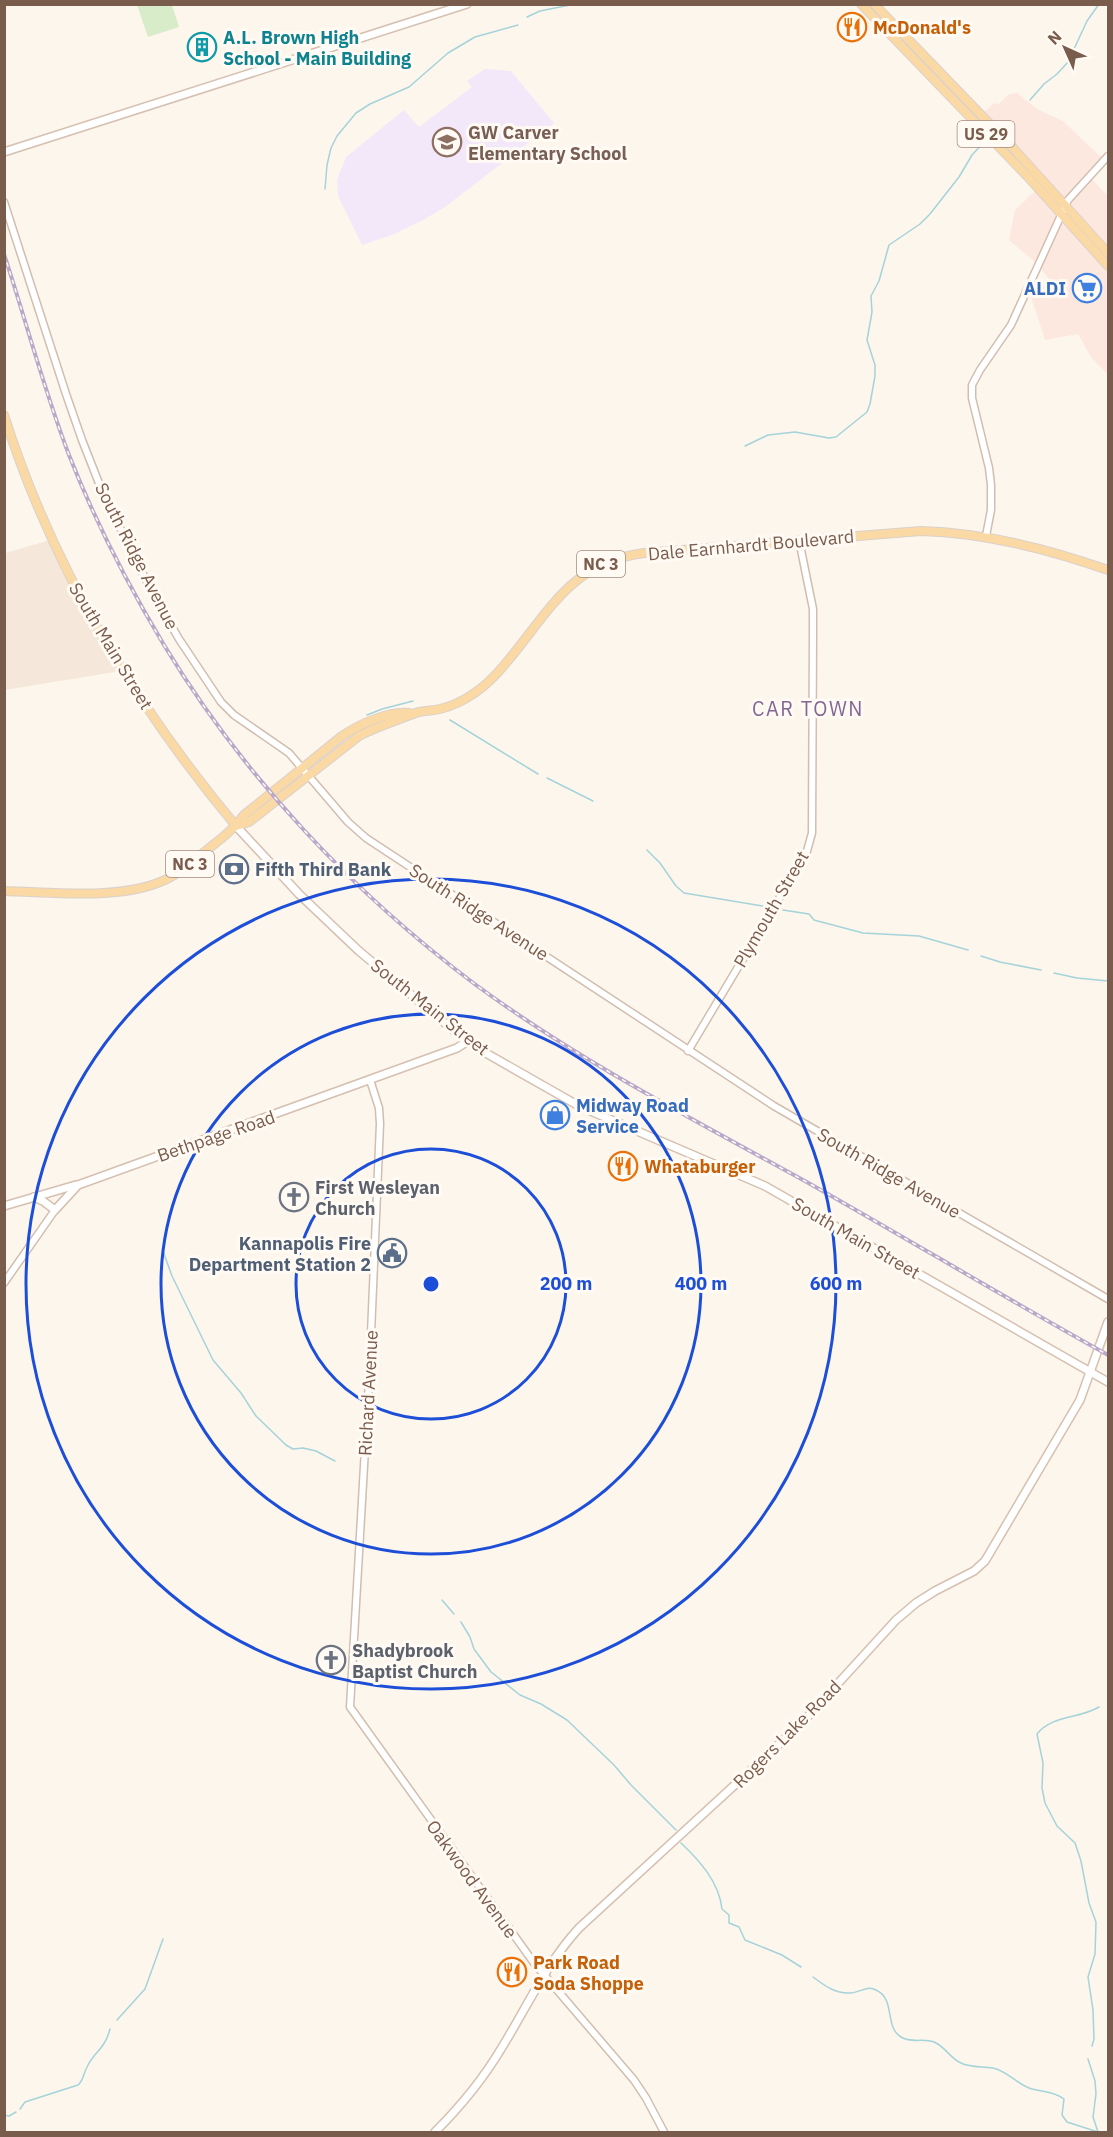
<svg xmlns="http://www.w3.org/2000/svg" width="1113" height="2137" font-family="'IBM Plex Sans',sans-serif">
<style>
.residential{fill:#f5e8da}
.commercial{fill:#fde8e0}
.education{fill:#f3e8fa}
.green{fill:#d8ecc9}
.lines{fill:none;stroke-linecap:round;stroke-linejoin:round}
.stream{stroke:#a5d3da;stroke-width:1.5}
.tertiary-casing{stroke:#d1beb0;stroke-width:9}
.secondary-casing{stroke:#d6c0b0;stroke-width:10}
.primary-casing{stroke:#dad1cd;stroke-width:10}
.tertiary{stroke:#fff;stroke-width:6}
.secondary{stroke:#fff;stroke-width:7}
.primary{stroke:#fbd9a5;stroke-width:8}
.rail-casing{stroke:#b9a8c9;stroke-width:4}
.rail{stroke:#fffaf3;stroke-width:1.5;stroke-dasharray:4.5;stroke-linecap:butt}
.ring{fill:none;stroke:#1d4ed8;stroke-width:3}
.labels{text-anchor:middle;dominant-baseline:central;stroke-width:6;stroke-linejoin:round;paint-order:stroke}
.shield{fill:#fffaf3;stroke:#a28b7f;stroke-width:1.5}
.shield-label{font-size:16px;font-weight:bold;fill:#7a5c4d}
.food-label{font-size:18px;font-weight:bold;fill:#c56008;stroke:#fffaf3;text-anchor:start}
.culture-label{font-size:18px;font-weight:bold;fill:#0d838f;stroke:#fffaf3;text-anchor:start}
.education-label{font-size:18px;font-weight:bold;fill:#785e54;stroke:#fffaf3;text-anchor:start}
.shop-label{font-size:18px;font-weight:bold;fill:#366cbe;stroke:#fffaf3;text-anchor:end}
.street-label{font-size:18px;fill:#7a5c4d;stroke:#fffaf3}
.service-label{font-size:18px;font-weight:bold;fill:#4e5e75;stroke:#fffaf3;text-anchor:start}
.worship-label{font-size:18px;font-weight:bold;fill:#5b616d;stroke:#fffaf3;text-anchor:start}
.neighbourhood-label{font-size:20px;letter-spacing:1.5px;fill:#846695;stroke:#fffaf3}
.centre{fill:#1d4ed8;stroke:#fffaf3;stroke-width:3}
.ring-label{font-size:18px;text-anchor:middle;font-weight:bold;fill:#1d4ed8;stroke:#fffaf3;stroke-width:6;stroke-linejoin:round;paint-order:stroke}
</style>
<rect width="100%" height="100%" fill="#fdf6ec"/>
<!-- residential -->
<path class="residential" d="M50 540 121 671 5 690V553Z"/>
<!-- commercial -->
<g class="commercial">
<path d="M1017 93 1037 109 1063 121 1102 158 1087 174 1108 196V248L983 113 994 103 999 104 1009 94Z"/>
<path d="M1036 190 1108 273V375L1091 357 1078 334 1045 340 1030 294 1036 280 1056 293 1060 292 1041 269 1053 244 1045 241 1036 263 1009 240 1015 210Z"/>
</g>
<!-- education -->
<path class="education" d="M485 69 511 71 554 123 445 207 425 219 392 235 362 245 338 196 337 180 346 157 404 110 419 127 472 87 467 81Z"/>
<!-- green -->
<path class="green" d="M137 5H172L179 27 148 37Z"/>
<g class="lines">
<!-- stream -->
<g class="stream">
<path d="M527 17 540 11 575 4"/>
<path d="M1030 100 1044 84 1057 74 1068 62 1087 21 1099 4"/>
<path d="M325 189 327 165 331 148 337 136 356 113 370 104 409 87 448 53 475 37 518 25"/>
<path d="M745 446 768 435 795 432 829 438 836 437 867 412 870 404 875 376V365L867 340 872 312 871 296 879 281 889 245 920 224 930 214 959 177 972 155 985 141"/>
<path d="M367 715 382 709 413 701"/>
<path d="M450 720 538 774"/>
<path d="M547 778 593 801"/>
<path d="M647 850 660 863 676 886 684 893 769 907"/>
<path d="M783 910 809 914 814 920 863 933 919 936 968 950"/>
<path d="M981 956 1000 962 1041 970"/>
<path d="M1054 973 1077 978 1108 981"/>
<path d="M163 1251 172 1276 213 1360 241 1393 256 1416 286 1445 293 1449 303 1448 316 1451 335 1461"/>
<path d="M442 1600 454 1614"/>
<path d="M461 1622 470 1637 474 1649 491 1672 520 1695 541 1704 567 1720 614 1765 631 1785 676 1830"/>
<path d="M681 1843C700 1861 719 1882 722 1909L729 1915V1923L739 1927 745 1940 782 1955 801 1967"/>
<path d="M813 1977C824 1985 835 1994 850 1993 859 1993 867 1985 876 1990 896 1999 884 2027 901 2037 912 2044 926 2037 936 2043 946 2048 951 2059 961 2063 971 2068 982 2066 993 2068 1007 2071 1016 2083 1029 2088 1040 2092 1054 2091 1064 2099L1062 2115 1067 2122 1098 2132"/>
<path d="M117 2020 145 1989 163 1939"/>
<path d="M1092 2046 1094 2039 1093 2010 1088 1977 1095 1954 1096 1922 1089 1903 1081 1861 1075 1843 1057 1826 1045 1803 1042 1788 1043 1763 1037 1734C1052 1715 1079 1719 1099 1707"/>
<path d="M1088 2059 1095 2081 1096 2094 1093 2117 1098 2132"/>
<path d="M20 2109 25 2102 78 2085C84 2080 83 2074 87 2067 94 2052 105 2049 110 2029"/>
<path d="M4 2115 9 2116 16 2112"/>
</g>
<!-- tertiary casing -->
<g class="tertiary-casing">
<g id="tertiary">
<path d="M4 202 66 394 82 440 104 496 152 592 179 639 221 702 234 715 289 753 348 822 366 838 774 1106 1108 1299"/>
<path d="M986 536 991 510V485L989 468 972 398V385L980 370 1011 325 1068 200 1108 156"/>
<path d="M688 1051 802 860 807 851 812 833 813 635V609L799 540"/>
<path d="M370 1080 379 1108 380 1124 369 1380 350 1707 534 1963 634 2080 646 2098 664 2132"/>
<path d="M4 1283 55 1210"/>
</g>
</g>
<!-- secondary casing -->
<g class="secondary-casing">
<g id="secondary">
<path d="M4 152 467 4"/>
<path d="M236 826 299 894 359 951 458 1034 484 1052 579 1106 765 1186 1108 1382"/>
<path d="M34 1197 43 1201 55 1210 78 1185 457 1048 468 1041"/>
<path d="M4 1206 76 1185"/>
<path d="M435 2132C460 2107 483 2079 501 2049 527 2007 546 1964 579 1928L800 1725 896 1620 916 1603 935 1591 974 1571 985 1561 1080 1400 1108 1322"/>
</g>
</g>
<!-- primary casing -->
<g class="primary-casing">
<g id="primary">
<path d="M861 4 1028 177 1108 266"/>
<path d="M874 4 1014 149 1108 253"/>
<path d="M4 415C52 566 135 705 236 826"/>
<path d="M236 826 249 822 359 736C376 727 395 721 413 714 421 710 432 711 440 709 452 706 463 701 473 694 490 683 502 668 515 652 554 603 576 562 644 553L921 531C986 533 1047 549 1108 570"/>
<path d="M4 891C54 892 122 901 167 879 182 872 195 860 208 849 221 839 234 829 244 815L342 736C358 725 393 708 413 714"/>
</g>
</g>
<!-- tertiary -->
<use href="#tertiary" class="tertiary"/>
<!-- secondary -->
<use href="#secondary" class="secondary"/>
<!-- primary -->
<use href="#primary" class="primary"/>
<!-- rail casing -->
<g class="rail-casing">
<path id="rail" d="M4 254C26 321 44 390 69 455 95 521 128 585 164 645 244 777 353 893 476 985 581 1062 698 1122 812 1185 911 1241 1009 1300 1108 1355"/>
</g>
<!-- rail -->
<use href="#rail" class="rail"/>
</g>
<!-- distance rings -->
<g class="ring">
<circle cx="431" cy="1284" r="135"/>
<circle cx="431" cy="1284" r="270"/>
<circle cx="431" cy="1284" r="405"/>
</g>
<!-- icons -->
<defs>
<g id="restaurant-ring" transform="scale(1.5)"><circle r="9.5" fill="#fffaf3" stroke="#e8710a" stroke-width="1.5"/><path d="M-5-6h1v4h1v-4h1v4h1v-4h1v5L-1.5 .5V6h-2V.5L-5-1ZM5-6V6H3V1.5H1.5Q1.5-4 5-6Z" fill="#e8710a"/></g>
<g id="building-ring" transform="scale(1.5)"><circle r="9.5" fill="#fffaf3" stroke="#0f9aa8" stroke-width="1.5"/><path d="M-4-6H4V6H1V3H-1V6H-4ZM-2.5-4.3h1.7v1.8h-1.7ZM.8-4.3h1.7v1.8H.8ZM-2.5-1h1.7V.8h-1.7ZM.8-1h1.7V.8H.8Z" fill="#0f9aa8"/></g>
<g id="school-ring" transform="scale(1.5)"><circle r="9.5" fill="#fffaf3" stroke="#8d6e63" stroke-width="1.5"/><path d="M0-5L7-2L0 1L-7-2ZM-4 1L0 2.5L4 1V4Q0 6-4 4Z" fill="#8d6e63"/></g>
<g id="supermarket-ring" transform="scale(1.5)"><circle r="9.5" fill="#fffaf3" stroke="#3f7fe0" stroke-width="1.5"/><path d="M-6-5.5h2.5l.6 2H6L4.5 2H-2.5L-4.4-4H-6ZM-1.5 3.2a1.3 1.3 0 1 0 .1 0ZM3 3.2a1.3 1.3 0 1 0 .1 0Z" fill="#3f7fe0"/></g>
<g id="bank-ring" transform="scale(1.5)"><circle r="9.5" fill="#fffaf3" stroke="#5c6f8a" stroke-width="1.5"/><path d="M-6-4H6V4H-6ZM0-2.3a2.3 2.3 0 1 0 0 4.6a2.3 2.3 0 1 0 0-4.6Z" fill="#5c6f8a"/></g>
<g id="shop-ring" transform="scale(1.5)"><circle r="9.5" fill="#fffaf3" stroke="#3f7fe0" stroke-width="1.5"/><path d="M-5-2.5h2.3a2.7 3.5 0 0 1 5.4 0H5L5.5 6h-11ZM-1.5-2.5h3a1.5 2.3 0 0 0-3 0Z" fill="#3f7fe0"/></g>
<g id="church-ring" transform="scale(1.5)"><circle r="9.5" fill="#fffaf3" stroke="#6b7280" stroke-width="1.5"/><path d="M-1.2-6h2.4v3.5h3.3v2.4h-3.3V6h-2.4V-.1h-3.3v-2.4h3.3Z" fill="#6b7280"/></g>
<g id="civic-ring" transform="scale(1.5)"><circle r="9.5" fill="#fffaf3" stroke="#5c6f8a" stroke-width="1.5"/><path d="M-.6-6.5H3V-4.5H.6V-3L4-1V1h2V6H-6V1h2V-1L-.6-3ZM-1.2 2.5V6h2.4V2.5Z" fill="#5c6f8a"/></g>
</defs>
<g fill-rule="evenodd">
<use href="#restaurant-ring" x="852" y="27"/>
<use href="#building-ring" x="202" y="47"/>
<use href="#school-ring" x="447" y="142"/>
<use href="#supermarket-ring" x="1087" y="288"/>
<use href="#bank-ring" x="234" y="869"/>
<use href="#shop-ring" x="555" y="1115"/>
<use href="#restaurant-ring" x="623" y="1166"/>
<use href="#church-ring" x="294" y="1197"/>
<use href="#civic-ring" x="392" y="1253"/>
<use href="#church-ring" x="331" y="1660"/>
<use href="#restaurant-ring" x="512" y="1972"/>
</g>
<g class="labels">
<!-- shield labels -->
<g class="shield">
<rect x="957.5" y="121" width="57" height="26" rx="4.5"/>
<rect x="577" y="551" width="48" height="26" rx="4.5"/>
<rect x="166" y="851" width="48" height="26" rx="4.5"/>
</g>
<g class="shield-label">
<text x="986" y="134">US 29</text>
<text x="601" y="564">NC 3</text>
<text x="190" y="864">NC 3</text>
</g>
<!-- food labels -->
<g class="food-label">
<text x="873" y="27">McDonald's</text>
<text x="644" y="1166">Whataburger</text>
<text x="533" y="1962">Park Road<tspan x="533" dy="21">Soda Shoppe</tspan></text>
</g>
<!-- culture labels -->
<g class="culture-label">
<text x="223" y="37">A.L. Brown High<tspan x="223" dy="21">School - Main Building</tspan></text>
</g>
<!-- education labels -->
<g class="education-label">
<text x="468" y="132">GW Carver<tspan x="468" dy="21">Elementary School</tspan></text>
</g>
<!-- shop labels -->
<g class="shop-label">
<text x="1066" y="288">ALDI</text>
<text x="576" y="1105" text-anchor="start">Midway Road<tspan x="576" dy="21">Service</tspan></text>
</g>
<!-- street labels -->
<g class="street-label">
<text transform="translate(751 545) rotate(-5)">Dale Earnhardt Boulevard</text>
<text transform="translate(137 556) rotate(63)">South Ridge Avenue</text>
<text transform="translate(111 646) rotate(59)">South Main Street</text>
<text transform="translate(771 909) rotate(-60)">Plymouth Street</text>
<text transform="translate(479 912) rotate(33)">South Ridge Avenue</text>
<text transform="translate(430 1007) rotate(38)">South Main Street</text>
<text transform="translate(216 1136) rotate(-19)">Bethpage Road</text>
<text transform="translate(889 1173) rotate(30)">South Ridge Avenue</text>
<text transform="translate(856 1238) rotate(30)">South Main Street</text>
<text transform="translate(368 1393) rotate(-87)">Richard Avenue</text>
<text transform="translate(787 1734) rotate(-45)">Rogers Lake Road</text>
<text transform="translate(472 1879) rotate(54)">Oakwood Avenue</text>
</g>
<!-- service labels -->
<g class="service-label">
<text x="255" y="869">Fifth Third Bank</text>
<text x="371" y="1243" text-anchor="end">Kannapolis Fire<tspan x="371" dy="21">Department Station 2</tspan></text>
</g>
<!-- worship labels -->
<g class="worship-label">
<text x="315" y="1187">First Wesleyan<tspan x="315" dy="21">Church</tspan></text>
<text x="352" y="1650">Shadybrook<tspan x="352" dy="21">Baptist Church</tspan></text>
</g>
<!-- neighbourhood labels -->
<g class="neighbourhood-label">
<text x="808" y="708">CAR TOWN</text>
</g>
</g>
<circle cx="431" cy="1284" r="9" class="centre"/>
<g class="ring-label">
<text x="566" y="1290">200 m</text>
<text x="701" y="1290">400 m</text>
<text x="836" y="1290">600 m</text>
</g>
<!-- border -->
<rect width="1113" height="2137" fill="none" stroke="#7a5c4d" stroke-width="12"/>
<!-- north arrow -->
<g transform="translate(1065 48) rotate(315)" stroke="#fffaf3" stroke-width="4.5" paint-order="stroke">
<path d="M0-4.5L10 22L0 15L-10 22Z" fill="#7a5c4d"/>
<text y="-9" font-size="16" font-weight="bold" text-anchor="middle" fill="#7a5c4d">N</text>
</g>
</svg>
